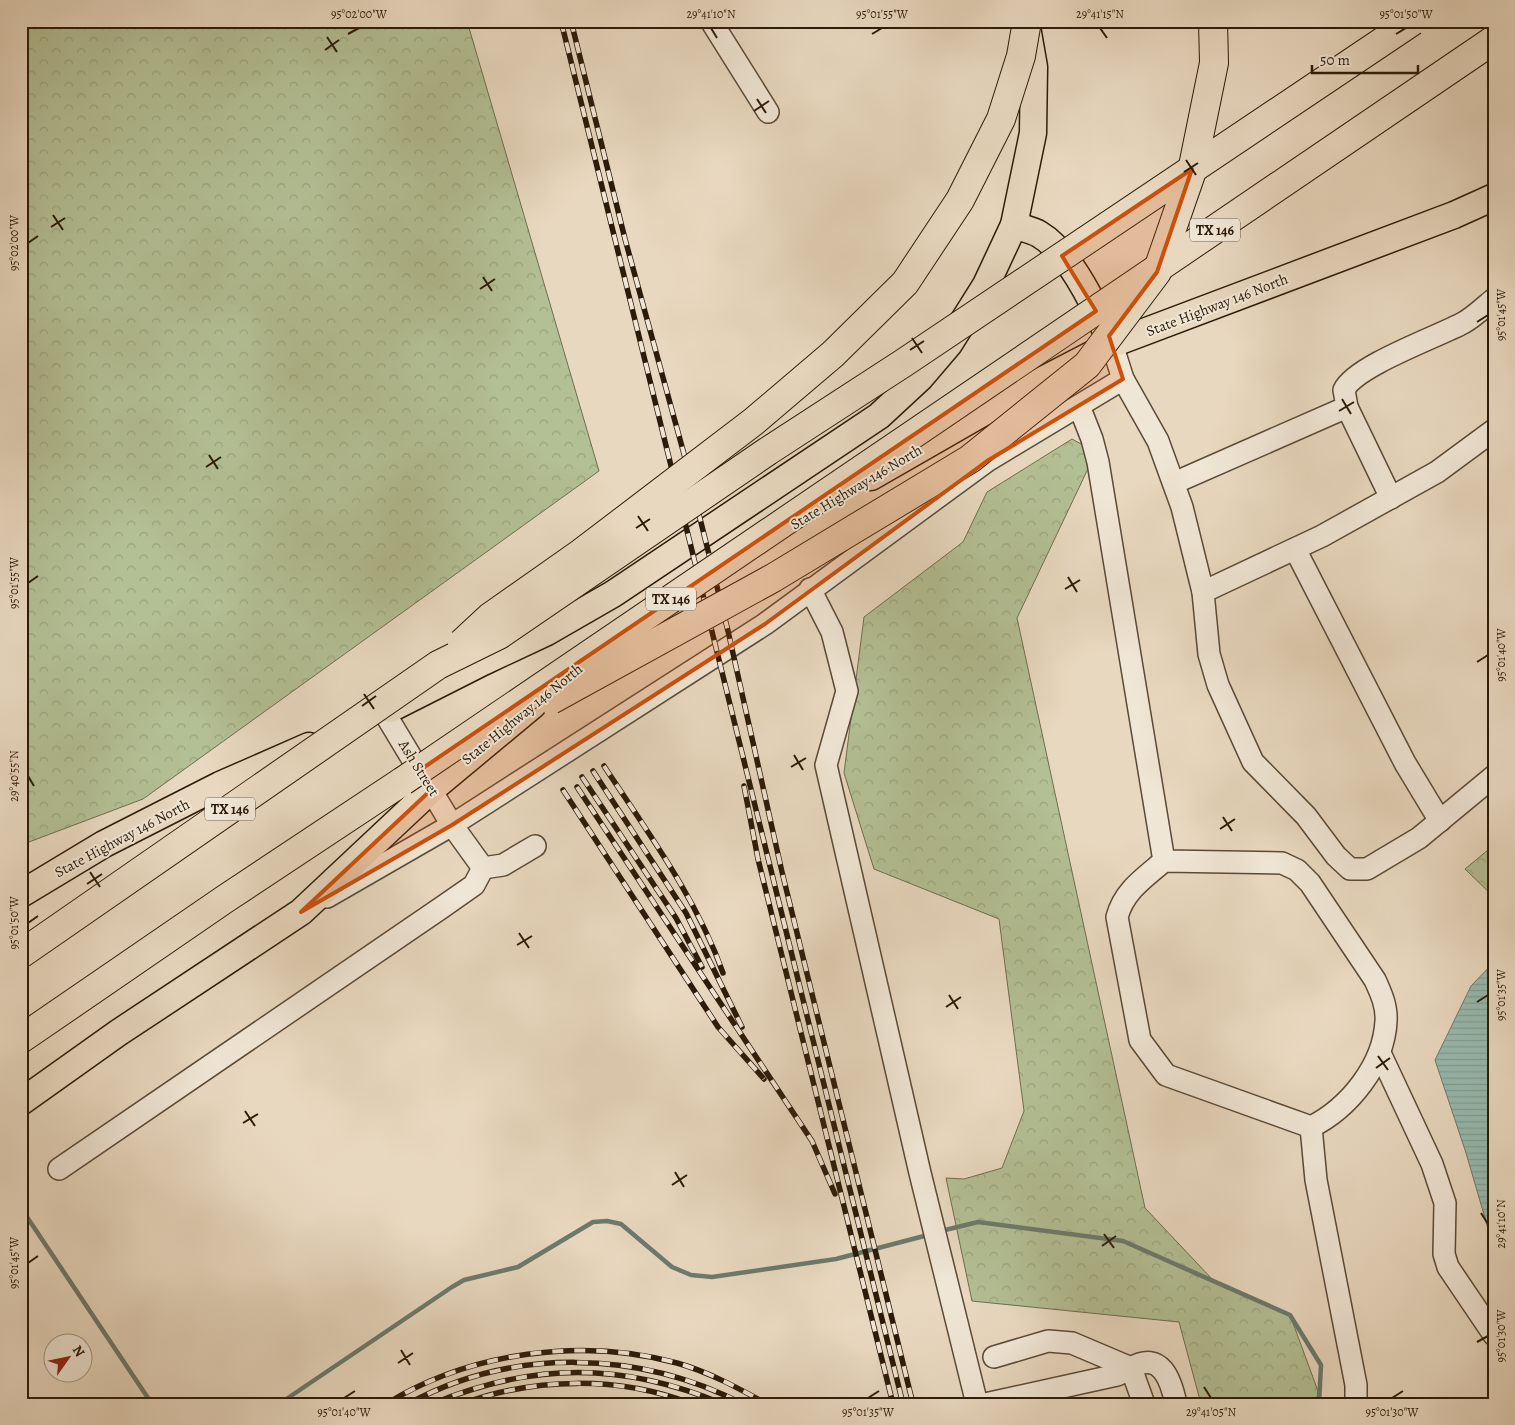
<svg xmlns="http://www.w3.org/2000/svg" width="1515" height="1425" font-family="Alegreya,serif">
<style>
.forest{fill:url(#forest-crowns);stroke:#706d4e}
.water{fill:url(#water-rules);stroke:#6c7a6c}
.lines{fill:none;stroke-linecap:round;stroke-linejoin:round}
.stream{stroke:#6c7a6c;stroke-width:4.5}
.minor-casing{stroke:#5b4a36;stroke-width:24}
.major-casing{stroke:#2c1b08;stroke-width:29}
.highway-casing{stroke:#2c1b08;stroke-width:30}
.minor{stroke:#f0e6d5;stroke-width:21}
.major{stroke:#e8d8bf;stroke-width:26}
.highway{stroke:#e8d8bf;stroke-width:28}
.rail-casing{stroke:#2c1b08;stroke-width:5.5}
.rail{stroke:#f0e6d5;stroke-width:4;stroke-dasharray:11;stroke-linecap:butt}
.highway-bridge-casing{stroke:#2c1b08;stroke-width:30;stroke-linecap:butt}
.highway-bridge{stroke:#e8d8bf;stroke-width:28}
.marked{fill:#cc500b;fill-opacity:0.2;stroke:#cc500b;stroke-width:4;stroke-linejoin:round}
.ticks{fill:none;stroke:#2c1b08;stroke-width:2}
.labels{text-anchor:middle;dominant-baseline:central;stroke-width:4;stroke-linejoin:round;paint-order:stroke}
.shield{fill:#f0e6d5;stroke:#675846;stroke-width:1}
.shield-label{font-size:14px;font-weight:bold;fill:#2c1b08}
.street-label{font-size:15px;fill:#2c1b08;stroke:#f0e6d5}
.neatline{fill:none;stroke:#2c1b08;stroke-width:2}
.ticks-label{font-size:12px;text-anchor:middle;fill:#2c1b08}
</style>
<defs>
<pattern id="forest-crowns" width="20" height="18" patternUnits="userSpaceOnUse" patternTransform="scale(1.25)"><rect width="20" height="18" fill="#b3bf94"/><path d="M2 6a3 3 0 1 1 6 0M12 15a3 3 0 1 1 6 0" fill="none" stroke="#9aa47e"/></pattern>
<pattern id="water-rules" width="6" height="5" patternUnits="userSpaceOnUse" patternTransform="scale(1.25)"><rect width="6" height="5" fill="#97baaf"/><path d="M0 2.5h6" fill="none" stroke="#829f95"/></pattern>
</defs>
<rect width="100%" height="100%" fill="#e8d8bf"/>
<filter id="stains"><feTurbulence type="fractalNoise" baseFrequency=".004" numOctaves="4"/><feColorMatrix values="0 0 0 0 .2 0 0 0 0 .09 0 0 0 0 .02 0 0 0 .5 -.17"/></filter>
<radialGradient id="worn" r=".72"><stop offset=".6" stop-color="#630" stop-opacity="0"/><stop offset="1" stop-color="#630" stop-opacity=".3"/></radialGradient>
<!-- forest -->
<g class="forest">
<path d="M21 21H467L599 471 143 799 21 845Z"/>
<path d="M1072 439 1096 452 1017 618 1145 1208 1212 1279 1290 1315 1318 1391 1316 1404H1201L1179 1322 972 1301 946 1178 964 1179 1002 1168 1024 1111 999 919 874 869 844 773 864 617 963 542 987 492Z"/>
<path d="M1494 845V897L1465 869Z"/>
</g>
<!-- water -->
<path class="water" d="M1494 962V1249L1466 1153 1435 1060 1471 986Z"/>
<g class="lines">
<!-- stream -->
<g class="stream">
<path d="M21 1208 152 1404"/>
<path d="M941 1231 978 1222 1123 1241 1290 1315 1321 1365 1319 1404"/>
<path d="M279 1404 452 1287 464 1280 518 1267 593 1222 607 1221 621 1224 672 1267 691 1275 712 1277 836 1259 928 1235"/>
</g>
<!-- minor casing -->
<g class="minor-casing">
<g id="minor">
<path d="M711 21 768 112"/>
<path d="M1112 344 1123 379 1158 441 1182 507 1203 592 1209 654 1218 685 1253 762 1306 816 1336 856 1350 869H1367L1419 838 1494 776"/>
<path d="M1079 406 1092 439 1098 462 1164 861 1282 863 1297 870 1310 883 1375 980C1381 993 1387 1006 1386 1021 1384 1065 1349 1108 1311 1127L1166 1075 1140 1040 1117 917C1124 891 1144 878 1164 861"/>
<path d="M1347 407 1391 498"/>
<path d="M1174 483 1347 407 1344 390C1355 366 1437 337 1463 323 1474 317 1484 307 1494 299"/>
<path d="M1295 549 1405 763 1440 821"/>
<path d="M810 589 832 632 847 691 826 765 920 1173 977 1404"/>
<path d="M1203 592 1322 536 1437 472 1494 430"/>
<path d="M384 712 452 825 483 868 503 865 535 846"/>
<path d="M327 897 452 825 765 624 987 461 1123 379"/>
<path d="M1380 1053 1432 1164 1445 1203 1444 1254 1448 1267 1494 1335"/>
<path d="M1311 1127 1316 1180 1356 1385V1404"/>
<path d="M59 1169 441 908 474 885 483 868"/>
<path d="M994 1357 1048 1341 1072 1343 1131 1368C1161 1350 1171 1380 1176 1404"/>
<path d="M985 1404 1117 1375 1131 1368 1144 1404"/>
</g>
</g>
<!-- major casing -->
<g class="major-casing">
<g id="major">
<path d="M1014 225C1022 228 1032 230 1039 234 1068 251 1092 300 1105 329"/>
<path d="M871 477 1012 396 1112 344 1454 215 1494 197"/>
<path d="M390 709 483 662 547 632 613 594 879 416 920 378 949 344 986 285 1014 225 1033 133 1034 67 1027 27"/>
<path d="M21 894 104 844 220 785 309 746"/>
<path d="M21 1102 118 1033 301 912 432 789 533 705"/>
</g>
</g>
<!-- highway casing -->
<g class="highway-casing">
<path id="highway" d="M21 1039 225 899 403 781"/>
</g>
<!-- minor -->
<use href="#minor" class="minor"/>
<!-- major -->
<use href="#major" class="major"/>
<!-- highway -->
<use href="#highway" class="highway"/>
<!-- rail casing -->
<g class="rail-casing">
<g id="rail">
<path d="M561 21 903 1404"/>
<path d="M571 21 625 239 684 454 728 631 782 872 913 1404"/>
<path d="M604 766C648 833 696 897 723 973"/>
<path d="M593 771 686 913 742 1027"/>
<path d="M582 777 676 918 702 967"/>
<path d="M744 786 758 859 893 1404"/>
<path d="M577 787 812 1141 835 1194"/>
<path d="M563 790 718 1027 764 1079"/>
<path d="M561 1400 563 1404"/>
<path d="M586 1402 587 1404"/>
<path d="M574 1403 575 1404"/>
<path d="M598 1403 599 1404"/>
<path d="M386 1404C470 1352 582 1337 677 1363 709 1372 738 1388 767 1404"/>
<path d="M408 1404C512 1347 639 1350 743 1404"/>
<path d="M432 1404C533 1362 623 1362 723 1404"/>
<path d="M462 1404C534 1377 620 1376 692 1404"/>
</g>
</g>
<!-- rail -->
<use href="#rail" class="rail"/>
<!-- highway-bridge casing -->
<g class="highway-bridge-casing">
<g id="highway-bridge">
<path d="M462 643 490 617 581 553 753 422 833 354 905 283 960 200 1001 119 1021 56 1027 21"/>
<path d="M551 700 773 578 970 459 1087 365 1157 272 1192 171 1214 63 1213 21"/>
<path d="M403 781 1492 41"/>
<path d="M21 954 438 665 499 635 768 451 905 362 1413 21"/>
</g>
</g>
<!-- highway-bridge -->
<use href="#highway-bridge" class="highway-bridge"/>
</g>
<!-- marked area -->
<path class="marked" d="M1192 169 1157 272 1109 336 1123 379 987 461 765 624 452 825 301 912 432 789 420 770 1096 311 1062 256Z"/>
<!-- ticks -->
<path class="ticks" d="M711 28 717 38M1100 28 1107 38M348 34 359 28M872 34 882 28M1396 34 1406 28M327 37 337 52M325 50 339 40M757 99 766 113M754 111 769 101M1186 160 1196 175M1184 172 1198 163M53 215 63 230M51 227 65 218M28 243 38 236M483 277 492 291M480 289 495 279M1477 322 1488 315M912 338 922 353M910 350 924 341M1342 399 1351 414M1339 411 1354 402M209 455 218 469M206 467 221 457M638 516 648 531M636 528 650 519M1068 577 1077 592M28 583 38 576M1065 589 1080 580M1477 662 1488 655M364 694 374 709M362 706 376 696M794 755 803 770M791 767 806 758M28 776 34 786M1223 817 1232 831M1220 829 1235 819M90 872 100 887M87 884 102 874M28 923 38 916M519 933 529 948M517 945 532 936M949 995 958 1009M1477 1002 1488 995M946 1007 961 997M1378 1056 1388 1070M1376 1068 1390 1058M245 1111 255 1126M243 1123 258 1114M675 1172 684 1187M672 1185 687 1175M1481 1213 1488 1224M1104 1234 1114 1248M1102 1246 1116 1236M28 1263 38 1256M1477 1342 1488 1336M401 1350 410 1365M398 1363 413 1353M1204 1387 1211 1398M344 1398 355 1391M868 1398 879 1391M1392 1398 1403 1391"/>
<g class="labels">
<!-- shield labels -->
<g class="shield">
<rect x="1190" y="218.5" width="50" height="23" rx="4"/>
<rect x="646" y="587.5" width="50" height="23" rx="4"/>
<rect x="205" y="797.5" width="50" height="23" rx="4"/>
</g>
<g class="shield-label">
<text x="1215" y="230">TX 146</text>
<text x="671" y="599">TX 146</text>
<text x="230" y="809">TX 146</text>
</g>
<!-- street labels -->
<g class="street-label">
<text transform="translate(1217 305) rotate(-21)">State Highway 146 North</text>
<text transform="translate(856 487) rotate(-31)">State Highway 146 North</text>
<text transform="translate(522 714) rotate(-39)">State Highway 146 North</text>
<text transform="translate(419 768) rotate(58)">Ash Street</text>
<text transform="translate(122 838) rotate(-28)">State Highway 146 North</text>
</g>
</g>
<!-- margin -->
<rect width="1515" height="1425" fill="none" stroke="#e8d8bf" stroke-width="55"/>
<!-- north arrow -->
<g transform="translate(68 1358) rotate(57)"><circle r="24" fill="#f0e6d5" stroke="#a29583"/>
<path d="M0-4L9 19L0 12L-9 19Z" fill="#8f2418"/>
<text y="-8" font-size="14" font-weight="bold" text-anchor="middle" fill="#2c1b08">N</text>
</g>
<!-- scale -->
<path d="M1312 65v8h106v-8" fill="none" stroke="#2c1b08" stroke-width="2.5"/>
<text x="1320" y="65" font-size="15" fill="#2c1b08" stroke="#f0e6d5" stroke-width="4" paint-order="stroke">50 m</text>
<rect x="28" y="28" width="1460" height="1370" class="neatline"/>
<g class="ticks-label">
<text x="359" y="18">95°02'00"W</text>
<text x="711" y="18">29°41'10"N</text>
<text x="882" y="18">95°01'55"W</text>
<text x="1100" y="18">29°41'15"N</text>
<text x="1406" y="18">95°01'50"W</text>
<text transform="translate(14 243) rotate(-90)" y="4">95°02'00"W</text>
<text transform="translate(1501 315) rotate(-90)" y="4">95°01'45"W</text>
<text transform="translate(14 583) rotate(-90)" y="4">95°01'55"W</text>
<text transform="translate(1501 655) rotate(-90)" y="4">95°01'40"W</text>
<text transform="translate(14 776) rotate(-90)" y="4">29°40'55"N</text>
<text transform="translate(14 923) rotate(-90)" y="4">95°01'50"W</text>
<text transform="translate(1501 995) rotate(-90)" y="4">95°01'35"W</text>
<text transform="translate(1501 1224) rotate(-90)" y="4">29°41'10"N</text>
<text transform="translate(14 1263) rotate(-90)" y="4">95°01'45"W</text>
<text transform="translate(1501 1336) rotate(-90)" y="4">95°01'30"W</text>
<text x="344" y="1416">95°01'40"W</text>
<text x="868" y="1416">95°01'35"W</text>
<text x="1211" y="1416">29°41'05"N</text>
<text x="1392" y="1416">95°01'30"W</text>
</g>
<rect width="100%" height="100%" filter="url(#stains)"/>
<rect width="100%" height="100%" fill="url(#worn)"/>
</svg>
